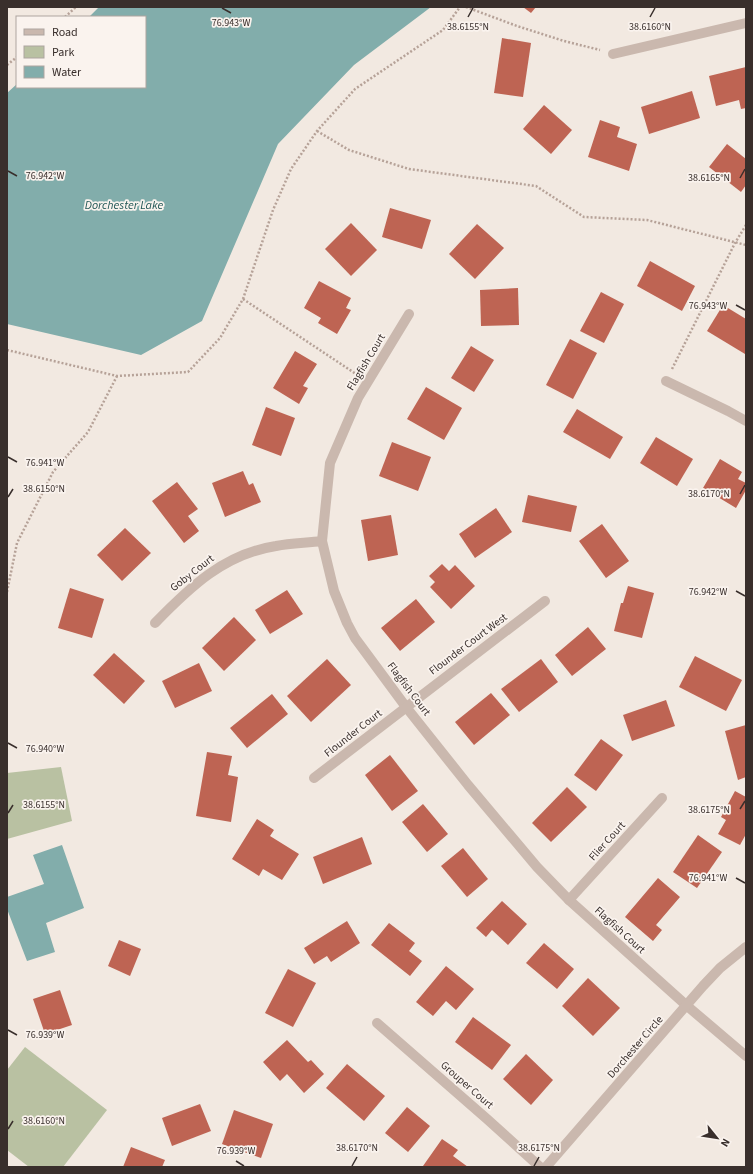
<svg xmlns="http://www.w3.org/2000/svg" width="753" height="1174" font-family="'Source Sans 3',sans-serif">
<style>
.green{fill:#b9c1a2}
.water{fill:#82adab}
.building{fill:#be6453}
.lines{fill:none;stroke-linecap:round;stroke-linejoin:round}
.path{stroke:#b6a298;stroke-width:2.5;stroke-dasharray:2 2;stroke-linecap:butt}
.street{stroke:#cab8ae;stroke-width:10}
.ticks{fill:none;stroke:#392f2c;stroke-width:1.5}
.labels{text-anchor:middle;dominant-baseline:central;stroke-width:3.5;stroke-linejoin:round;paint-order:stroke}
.street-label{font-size:11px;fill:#392f2c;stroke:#faf3ee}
.water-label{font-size:12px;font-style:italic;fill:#235857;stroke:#faf3ee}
.ticks-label{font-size:10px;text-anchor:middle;fill:#392f2c;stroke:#faf3ee;stroke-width:3.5;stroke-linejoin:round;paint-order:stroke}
</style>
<rect width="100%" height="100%" fill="#f2e9e1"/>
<!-- green -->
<g class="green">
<path d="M61 767 72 821 7 839V773Z"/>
<path d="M25 1047 107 1110 63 1167H29L7 1150V1070Z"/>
</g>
<!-- water -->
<g class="water">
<path d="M99 7H431L354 65 278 144 202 321 141 355 7 324V93L17 84V87H145V17H89Z"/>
<path d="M62 845 84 908 46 923 55 952 27 961 7 909V897L44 884 33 855Z"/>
</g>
<!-- building -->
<g class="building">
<path d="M523 7H536L531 13Z"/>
<path d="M502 38 531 43 523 97 494 93Z"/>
<path d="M746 67V108L741 109 739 100 716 106 709 76Z"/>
<path d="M692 91 700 118 649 134 641 107Z"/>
<path d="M544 105 572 130 551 154 523 129Z"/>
<path d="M600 120 620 127 617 137 637 144 629 171 588 157Z"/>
<path d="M727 144 746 159V185L741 192 709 167Z"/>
<path d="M390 208 431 220 422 249 382 237Z"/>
<path d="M351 223 377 250 351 276 325 249Z"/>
<path d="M477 224 504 248 475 279 449 254Z"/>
<path d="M650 261 695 286 682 311 637 286Z"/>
<path d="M319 281 351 298 346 308 351 310 337 334 318 323 321 318 304 308Z"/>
<path d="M518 288 519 325 481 326 480 290Z"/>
<path d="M601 292 624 304 604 343 580 331Z"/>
<path d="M723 305 746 319 745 354 707 331Z"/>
<path d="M570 339 597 353 573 399 546 385Z"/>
<path d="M471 346 494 360 474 392 451 378Z"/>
<path d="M295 351 317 364 303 386 308 388 299 404 273 388Z"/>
<path d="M426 387 462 408 444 440 407 419Z"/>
<path d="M266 407 295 418 281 456 252 445Z"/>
<path d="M577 409 623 437 610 459 563 432Z"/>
<path d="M656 437 693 459 677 486 640 463Z"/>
<path d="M392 442 431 457 418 491 379 476Z"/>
<path d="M720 459 742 472 738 479 746 483V490L736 508 703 488Z"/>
<path d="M243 471 249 485 253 483 261 502 225 517 212 483Z"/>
<path d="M177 482 198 509 188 516 199 531 184 543 152 501Z"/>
<path d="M528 495 577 506 571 532 522 522Z"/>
<path d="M496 508 512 532 475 558 459 534Z"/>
<path d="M391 515 398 555 368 561 361 520Z"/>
<path d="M602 524 629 561 606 578 579 541Z"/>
<path d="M125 528 151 553 122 581 97 555Z"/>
<path d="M442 564 449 571 455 565 475 586 451 609 430 587 435 582 429 576Z"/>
<path d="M628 586 654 593 642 638 614 631 621 603H623Z"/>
<path d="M70 588 104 599 92 638 58 628Z"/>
<path d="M287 590 303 614 270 634 255 610Z"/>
<path d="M416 599 435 622 400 651 381 628Z"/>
<path d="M234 617 256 640 224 671 202 648Z"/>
<path d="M588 627 606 649 572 676 555 655Z"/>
<path d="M114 653 145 681 124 704 93 675Z"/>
<path d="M695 656 742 680 726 711 679 687Z"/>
<path d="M327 659 351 685 311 722 287 696Z"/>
<path d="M541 659 558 682 519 712 501 689Z"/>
<path d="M199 663 212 691 175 708 162 681Z"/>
<path d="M491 693 510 715 474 745 455 722Z"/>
<path d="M272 694 288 714 247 748 230 728Z"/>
<path d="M666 700 675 726 632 741 623 715Z"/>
<path d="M746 725V777L738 780 725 731Z"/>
<path d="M601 739 623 755 596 791 574 775Z"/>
<path d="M207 752 232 756 228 775 238 777 231 822 196 816Z"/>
<path d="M390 755 418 791 392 811 365 775Z"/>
<path d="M567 787 587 807 551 842 532 823Z"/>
<path d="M735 791 746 797V834L740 845 718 834 726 820 721 817Z"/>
<path d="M423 804 448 834 427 852 402 822Z"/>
<path d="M257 819 274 830 270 836 299 854 282 880 263 869 259 876 232 859Z"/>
<path d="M698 835 722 852 697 888 673 872Z"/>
<path d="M362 837 372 864 323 884 313 857Z"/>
<path d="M463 848 488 879 467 897 441 866Z"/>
<path d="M658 878 680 897 656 925 662 930 653 941 625 917Z"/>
<path d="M502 901 527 924 508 945 492 930 486 937 476 928Z"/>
<path d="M347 921 360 943 331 962 327 956 314 964 304 948Z"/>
<path d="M389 923 415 943 409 951 422 961 410 976 371 945Z"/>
<path d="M119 940 141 949 130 976 108 966Z"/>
<path d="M544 943 574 969 557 989 526 963Z"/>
<path d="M446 966 474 989 456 1010 446 1001 433 1016 416 1002Z"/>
<path d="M288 969 316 983 293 1027 265 1013Z"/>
<path d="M588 978 620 1008 593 1036 562 1006Z"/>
<path d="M60 990 72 1025 45 1034 33 999Z"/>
<path d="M473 1017 511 1045 492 1070 455 1042Z"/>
<path d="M287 1040 308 1062 311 1060 324 1074 304 1093 287 1074 280 1081 263 1062Z"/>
<path d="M526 1054 553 1080 531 1105 503 1079Z"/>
<path d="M347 1064 385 1096 364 1121 326 1088Z"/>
<path d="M200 1104 211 1131 172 1146 162 1118Z"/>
<path d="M407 1107 430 1126 408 1152 385 1133Z"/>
<path d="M234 1110 273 1124 261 1158 222 1144Z"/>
<path d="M442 1139 458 1150 453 1156 468 1167 423 1166Z"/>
<path d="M131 1147 165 1160 162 1167H123Z"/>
</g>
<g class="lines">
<!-- path -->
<g class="path">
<path d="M466 7 517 26 564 41 600 50"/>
<path d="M65 17 76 7"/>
<path d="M7 65 17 57"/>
<path d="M317 131 349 150 409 169 536 186 584 217 647 220 746 245"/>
<path d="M243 299 356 374"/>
<path d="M7 350 117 376 188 372 220 338 243 299 273 210 291 169 317 131 355 89 443 30 460 7"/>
<path d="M672 369 735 243 746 225"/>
<path d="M7 592 17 543 53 472 88 432 117 376"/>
</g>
<!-- street -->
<g class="street">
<path d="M613 54 746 23"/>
<path d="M409 314 358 398 330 463 322 541 334 591 347 623 355 638 406 707 468 785 537 867 569 900 686 1005 746 1056"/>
<path d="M666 381 728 411 746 421"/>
<path d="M155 623C190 587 224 554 276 546 291 543 307 543 322 541"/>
<path d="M314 778 545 601"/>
<path d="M569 900 662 798"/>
<path d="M377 1023 487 1119 540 1167"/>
<path d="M546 1167 703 986 720 968 746 947"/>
</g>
</g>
<!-- ticks -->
<path class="ticks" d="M222 8 231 13M468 17 473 8M650 17 655 8M8 171 17 176M740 178 745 169M736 305 745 310M8 457 17 462M740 494 745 485M8 497 13 489M736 591 745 596M8 743 17 748M740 809 745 801M8 813 13 805M736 878 745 883M8 1030 17 1035M8 1129 13 1121M236 1161 244 1166M352 1166 357 1157M534 1166 539 1157"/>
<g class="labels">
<!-- street labels -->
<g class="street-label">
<text transform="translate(366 362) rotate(-59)">Flagfish Court</text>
<text transform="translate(192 573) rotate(-38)">Goby Court</text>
<text transform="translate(468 644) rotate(-37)">Flounder Court West</text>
<text transform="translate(409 689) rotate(53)">Flagfish Court</text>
<text transform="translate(353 733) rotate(-38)">Flounder Court</text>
<text transform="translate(607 841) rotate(-48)">Flier Court</text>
<text transform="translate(620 930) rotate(42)">Flagfish Court</text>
<text transform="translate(635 1047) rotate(-49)">Dorchester Circle</text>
<text transform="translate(467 1085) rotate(41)">Grouper Court</text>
</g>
<!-- water labels -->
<g class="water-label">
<text x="124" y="205">Dorchester Lake</text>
</g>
</g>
<g class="ticks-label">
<text x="231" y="26">76.943°W</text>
<text x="468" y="30">38.6155°N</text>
<text x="650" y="30">38.6160°N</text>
<text x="45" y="179">76.942°W</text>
<text x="709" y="181">38.6165°N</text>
<text x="708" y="309">76.943°W</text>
<text x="45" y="466">76.941°W</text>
<text x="44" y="492">38.6150°N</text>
<text x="709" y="497">38.6170°N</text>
<text x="708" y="595">76.942°W</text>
<text x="45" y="752">76.940°W</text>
<text x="44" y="808">38.6155°N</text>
<text x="709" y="813">38.6175°N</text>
<text x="708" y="881">76.941°W</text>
<text x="45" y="1038">76.939°W</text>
<text x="44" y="1124">38.6160°N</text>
<text x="357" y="1151">38.6170°N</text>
<text x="539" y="1151">38.6175°N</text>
<text x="236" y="1154">76.939°W</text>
</g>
<!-- border -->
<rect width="753" height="1174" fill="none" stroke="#392f2c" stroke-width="16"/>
<!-- legend -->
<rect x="16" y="16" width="130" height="72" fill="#faf3ee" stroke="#ada5a0"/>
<rect x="24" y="29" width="20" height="6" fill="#cab8ae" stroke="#ada5a0"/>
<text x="52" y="36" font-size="12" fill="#392f2c">Road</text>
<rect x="24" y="46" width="20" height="12" fill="#b9c1a2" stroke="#ada5a0"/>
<text x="52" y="56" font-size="12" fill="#392f2c">Park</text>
<rect x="24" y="66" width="20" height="12" fill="#82adab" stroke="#ada5a0"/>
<text x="52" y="76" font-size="12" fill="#392f2c">Water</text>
<!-- north arrow -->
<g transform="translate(717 1138) rotate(120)" stroke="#faf3ee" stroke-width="3" paint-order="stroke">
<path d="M0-3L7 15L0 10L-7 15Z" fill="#392f2c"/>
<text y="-6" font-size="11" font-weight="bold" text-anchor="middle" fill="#392f2c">N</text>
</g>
</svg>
